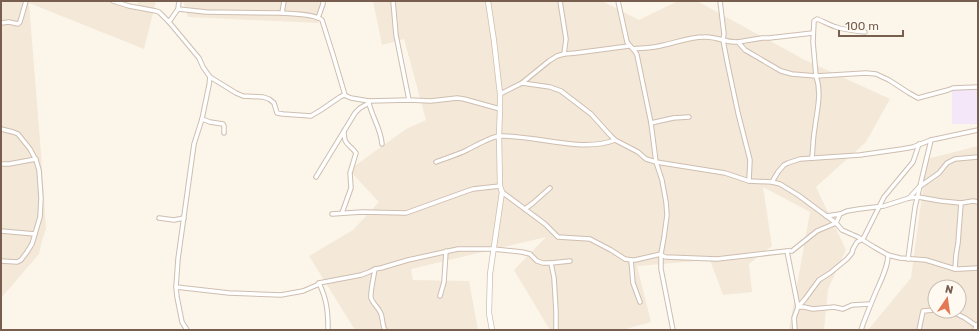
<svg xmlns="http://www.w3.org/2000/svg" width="979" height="331" font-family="Rubik,sans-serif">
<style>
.residential{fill:#f4e8d9;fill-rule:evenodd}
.education{fill:#f3e7f9}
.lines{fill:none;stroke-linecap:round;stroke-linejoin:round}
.street-casing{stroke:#cebeb0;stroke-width:5.5}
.secondary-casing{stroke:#d1bfad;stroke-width:6}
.street{stroke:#fff;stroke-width:3.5}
.secondary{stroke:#fff;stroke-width:4.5}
</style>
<rect width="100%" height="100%" fill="#fcf6ea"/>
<!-- residential -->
<g class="residential">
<path d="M1 1H117L137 8 138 1H156L144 49 29 3 41 153 46 229 42 240 39 254 1 298Z"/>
<path d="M183 1H321L318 23 188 17Z"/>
<path d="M373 1H602L639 20 678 1H697L803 59 890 99 866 142 816 187 846 250 828 289 824 330H789L810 212 763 187 772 246 749 264 752 292 723 295 710 260 637 266 651 322 622 330H550L514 270 546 237 411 269 413 280 469 281 478 330H355L309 256 353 230 379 202 349 170 406 129 426 120 404 39 382 45Z"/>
<path d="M978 146V330H868L911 278 927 159ZM935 287H959V311H935Z"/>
</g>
<!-- education -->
<rect class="education" x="952" y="86" width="26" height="38"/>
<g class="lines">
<!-- street casing -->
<g class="street-casing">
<g id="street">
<path d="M113 1 129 6 156 11 159 12 169 22 178 9 179 1"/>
<path d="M393 1 396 35 409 100"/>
<path d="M560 1 566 39 564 54"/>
<path d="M618 1 627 42C630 47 635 49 637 55L651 123 656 162 662 180 666 202 667 215 664 237 661 254V269L673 330"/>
<path d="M720 1 724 34 723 40 728 66 738 113 750 160 749 181"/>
<path d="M178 9 206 12 282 13 284 1"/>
<path d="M282 13C292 14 315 14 322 20L334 58 345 95"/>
<path d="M318 18 323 4V1"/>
<path d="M169 22 199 58 203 67 210 77 209 85 202 119 194 144 178 259 176 287 177 297 182 322 187 330"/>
<path d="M1 23 9 22 18 24 20 22 26 1"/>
<path d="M865 32C855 31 845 30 836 27 829 25 823 21 817 19L814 21 813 42 816 76 866 73 876 74 889 80 909 93 918 98 948 90 953 88 978 87"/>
<path d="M738 42 762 38H769L813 33"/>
<path d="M633 49C643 48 654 48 664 45 677 42 691 37 704 37 716 36 726 43 738 42L745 50 781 71 792 74 816 76C822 93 817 110 815 127 813 137 813 148 812 158"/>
<path d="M210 77 236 93 243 96 263 97 269 99 274 103 277 113 283 114 311 116 321 110 340 97 344 95 351 98 369 101 409 100 431 101 457 98 464 99 500 109"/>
<path d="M522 83 549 61 557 56 564 54 576 53 629 46"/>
<path d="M500 94 522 83 550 87 561 91 591 114 610 135 615 140 638 152 646 159 656 162 725 173 749 181 772 182 780 184 798 195 836 223 842 230 858 237 874 247 888 255 900 258 926 260 955 269H960L978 268"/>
<path d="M369 103C372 117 381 129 382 144"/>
<path d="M202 119 210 122 223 124 224 126V133"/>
<path d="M651 123 673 118 689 117"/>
<path d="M1 129 13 132 18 134 30 149 36 160 39 170 41 198 40 217 32 244 27 252 21 260 17 262 1 261"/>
<path d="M436 162C446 158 457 155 467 150 475 146 492 136 500 136 536 135 581 153 615 140"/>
<path d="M1 164H9L36 159"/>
<path d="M316 177 355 113 360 108 369 103V101"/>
<path d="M772 182 778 172 784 165 788 163 800 159 860 155 902 149 913 147 931 140 978 130"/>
<path d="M502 192 545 224 558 237 590 239 611 250 625 259 631 260H635L661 254 663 256 666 257 717 259 787 251 798 307 794 318 795 330"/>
<path d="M909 198 919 187 939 173 947 163 955 159 978 157"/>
<path d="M525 209 533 203 550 188"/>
<path d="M342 213 351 188 350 173 356 153C349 143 344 146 344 131"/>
<path d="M332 214 362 212 406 213 467 191 473 189 500 186"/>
<path d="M826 216 840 214"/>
<path d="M159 218 174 220 184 218"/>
<path d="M1 231 35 234"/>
<path d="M787 251H792L817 231 836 223 840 214 847 211 859 209 884 206 909 198 918 197 941 201 961 203 973 201 978 202"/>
<path d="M908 259 915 207 931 140"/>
<path d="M631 260 633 283 640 302"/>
<path d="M551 263 554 278 556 311V330"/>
<path d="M375 269C374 275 370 293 371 298 373 304 379 308 381 314 383 319 382 325 385 330"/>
<path d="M955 269 956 255 958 243 961 203"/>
<path d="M319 283C327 300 328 311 328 330"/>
<path d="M176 287 229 293 281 295 303 291 317 285 319 283 361 275 369 272 375 269 381 268 408 260 458 249H493L522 252 530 254 537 261 543 263H551L570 261"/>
<path d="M440 296 444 282 446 251"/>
<path d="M870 304 852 305 843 309 834 307 813 309 804 307H798L805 299 819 280 830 273 847 259 852 253 853 249 857 242 861 240 864 237 884 197 913 162 919 144"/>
<path d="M941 311 957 314 965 318 978 327"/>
<path d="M861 330C865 318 870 306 875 294 880 282 888 268 888 255"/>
<path d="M919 330 923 311 935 310"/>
</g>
</g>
<!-- secondary casing -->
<g class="secondary-casing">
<g id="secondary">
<path d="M488 1 494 41 500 94V109L499 136 500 186 502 192 490 274 489 313 492 330"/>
<path d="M975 330 978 325"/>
</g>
</g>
<!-- street -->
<use href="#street" class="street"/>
<!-- secondary -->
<use href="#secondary" class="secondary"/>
</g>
<!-- border -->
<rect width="979" height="331" fill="none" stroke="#775e4e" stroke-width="4"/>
<!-- north arrow -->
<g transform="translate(947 299) rotate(13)"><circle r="19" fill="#fffaf1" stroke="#c9bcb0"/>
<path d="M0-3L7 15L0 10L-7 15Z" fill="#e27854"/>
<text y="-6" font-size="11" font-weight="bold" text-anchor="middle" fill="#775e4e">N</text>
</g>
<!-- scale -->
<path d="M839 30v6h64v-6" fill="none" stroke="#775e4e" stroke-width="2"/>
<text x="845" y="30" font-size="12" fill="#775e4e" stroke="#fffaf1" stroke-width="3" paint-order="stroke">100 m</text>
</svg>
